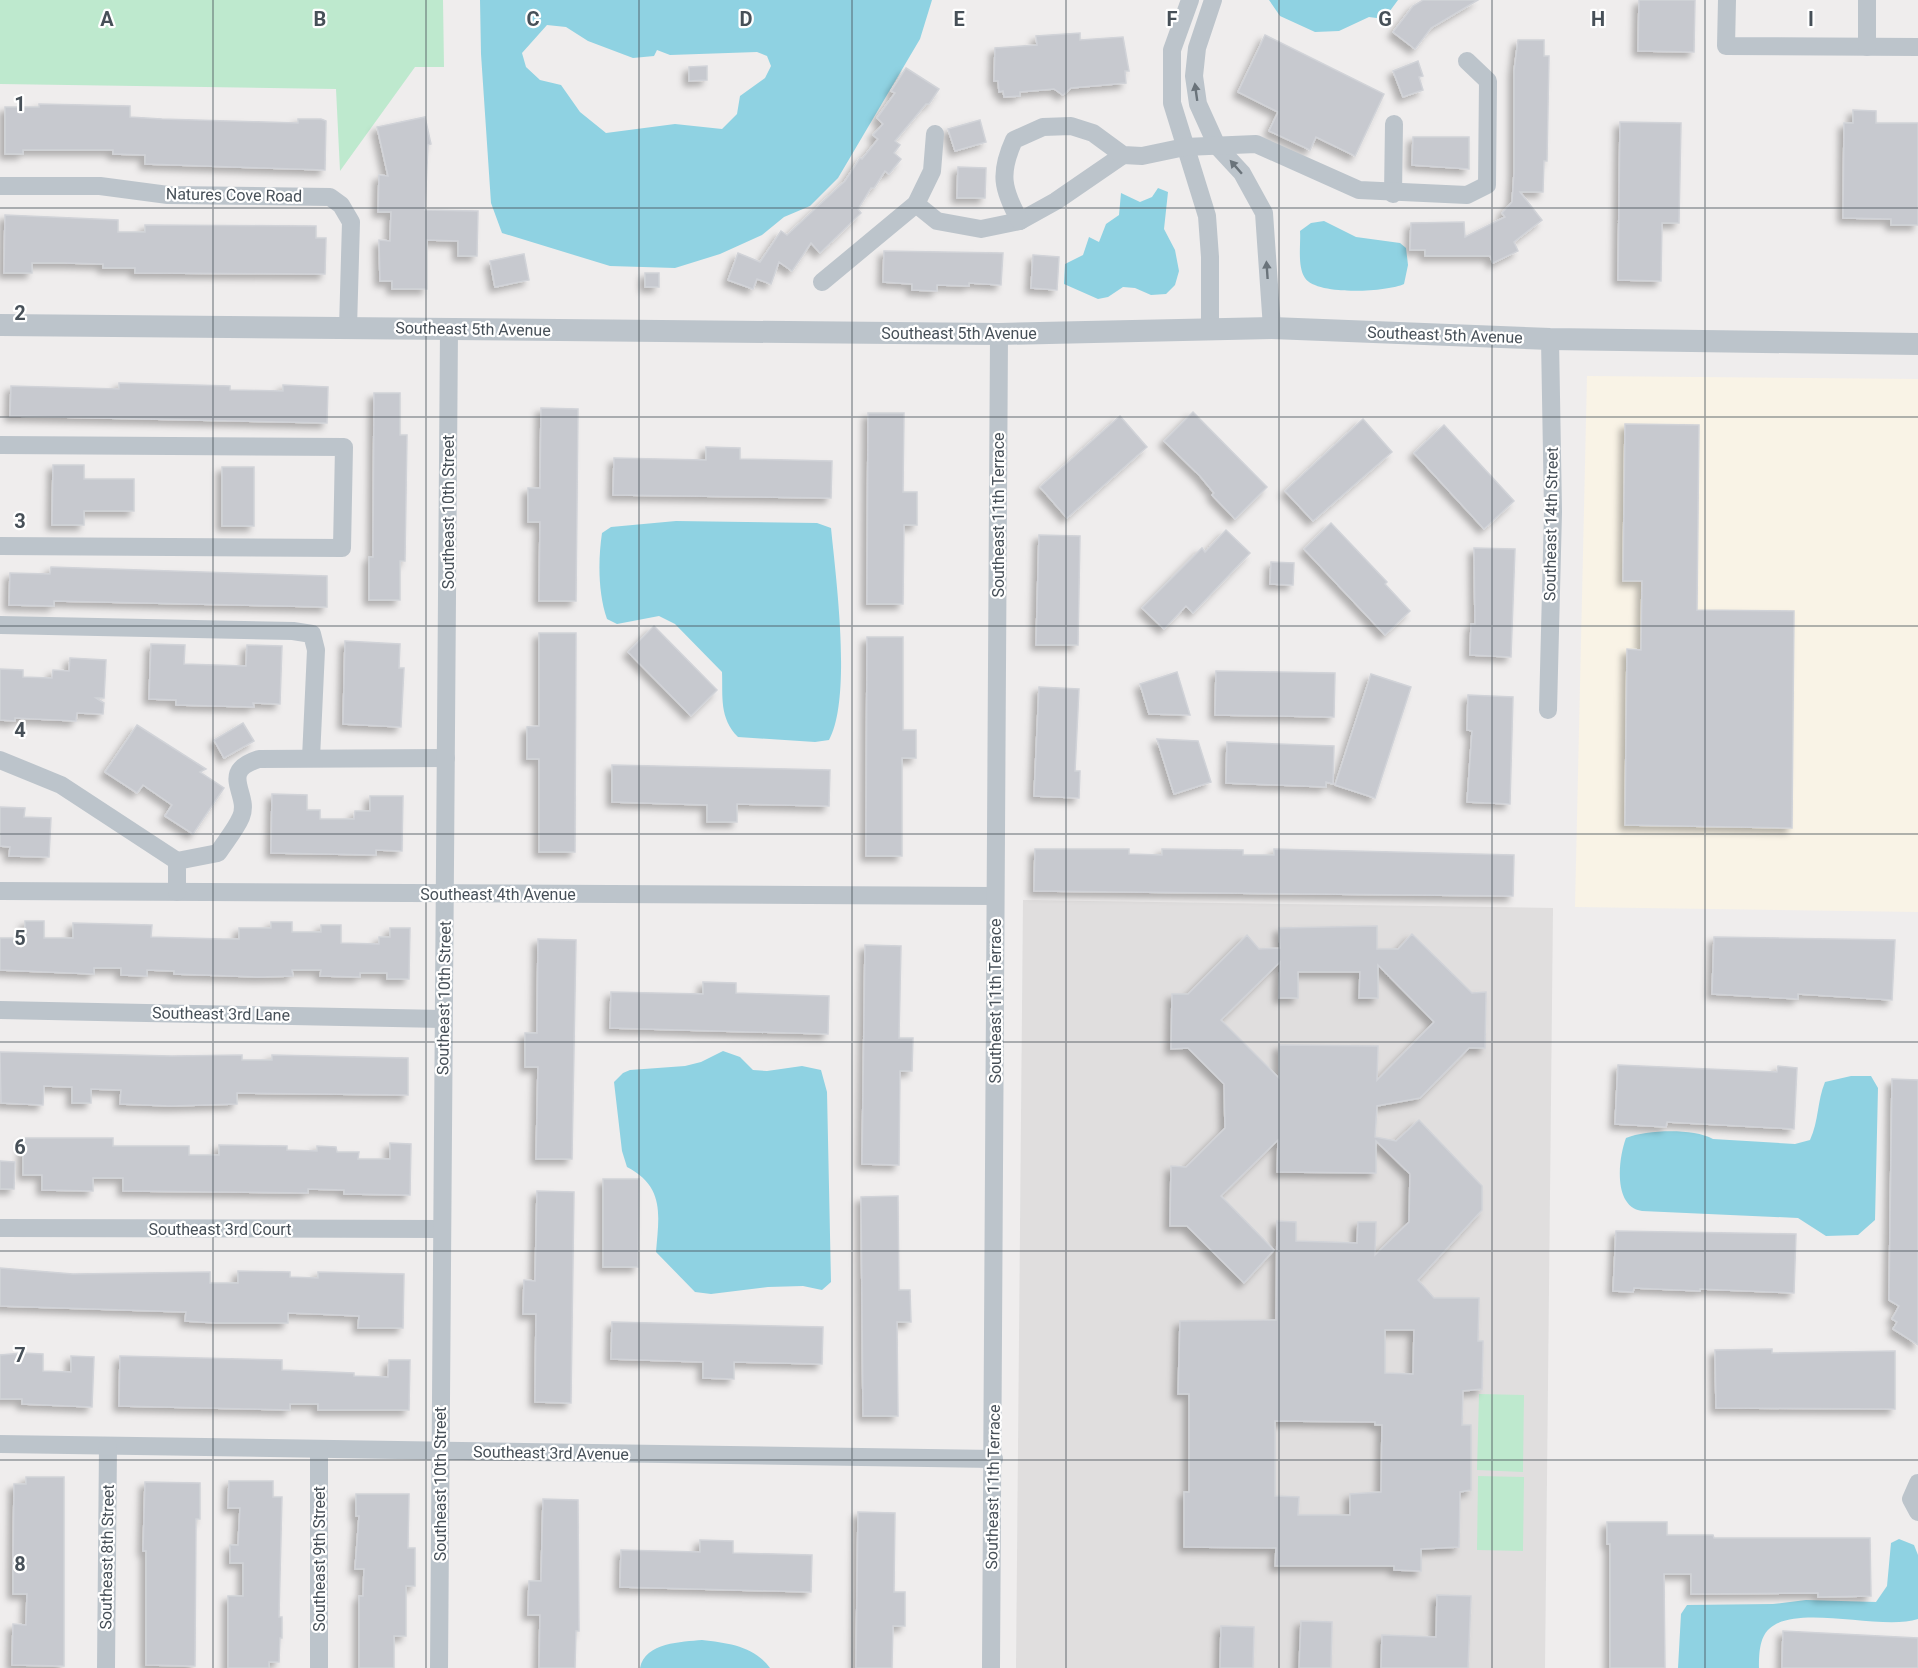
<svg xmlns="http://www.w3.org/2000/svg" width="1918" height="1668" font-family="Roboto,sans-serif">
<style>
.commercial{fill:#f9f3e6}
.education{fill:#e0dede}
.green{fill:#bee9ce}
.water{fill:#8fd2e2;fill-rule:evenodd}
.building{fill:#c7c9cf;stroke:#d1d3d8;stroke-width:1.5;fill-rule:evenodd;filter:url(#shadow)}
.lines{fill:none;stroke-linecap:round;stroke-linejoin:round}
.minor{stroke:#bcc4cb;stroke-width:18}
.tertiary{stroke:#bcc4cb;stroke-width:22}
.oneway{fill:#6a737a}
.grid{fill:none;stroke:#475058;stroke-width:1.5;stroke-opacity:0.55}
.labels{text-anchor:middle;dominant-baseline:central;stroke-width:4.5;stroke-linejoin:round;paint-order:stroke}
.street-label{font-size:16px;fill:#475058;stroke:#fff}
.grid-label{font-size:20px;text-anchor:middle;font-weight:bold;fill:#475058;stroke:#fff;stroke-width:4.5;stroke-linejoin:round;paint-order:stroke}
</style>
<defs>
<filter id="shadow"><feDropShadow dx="-5" dy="5" stdDeviation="3" flood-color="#0004"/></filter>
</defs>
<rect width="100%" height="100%" fill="#efeded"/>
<!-- commercial -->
<path class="commercial" d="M1587 376 1918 379V912L1575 907Z"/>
<!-- education -->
<path class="education" d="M1023 900 1553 908 1545 1668H1016Z"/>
<!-- green -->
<g class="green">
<path d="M0 0H443L444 67H415L340 171 336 89 0 84Z"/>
<path d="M1479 1394 1524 1395 1523 1472 1477 1470Z"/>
<path d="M1478 1476 1524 1477 1523 1551 1477 1550Z"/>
</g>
<!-- water -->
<g class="water">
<path d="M480 0H932L920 39 838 178 810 206 784 217 762 235 720 254 675 268 610 266 502 233 491 203 481 54ZM547 25 566 27 588 41 633 58 654 56 657 50 670 55 757 52 767 56 771 66 765 78 740 96 737 114 722 129 675 124 606 133 580 112 561 85 540 80 526 67 522 53Z"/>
<path d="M1269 0H1398L1384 19 1369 17 1339 31 1315 32 1280 16Z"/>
<path d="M1158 188 1168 192 1164 229 1175 250 1179 271 1175 285 1166 294 1151 295 1135 288 1123 287 1108 297 1098 299 1064 284 1065 264 1083 255 1089 237 1099 242 1106 224 1119 215 1121 193 1140 202 1152 197Z"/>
<path d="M1324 221 1356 237 1400 243 1406 248 1408 265 1404 284C1387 292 1317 296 1305 278 1297 266 1301 244 1300 231L1311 223Z"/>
<path d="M676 521 817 523 831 528C836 579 852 698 829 740L815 742 738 737C719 718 723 696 722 672L675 624 659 616 617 624 607 619C598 593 598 560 602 533L611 527Z"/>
<path d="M723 1051 740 1057 753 1070 767 1071 802 1066 821 1070 827 1092 831 1282 822 1290 803 1286 768 1287 711 1294 695 1292 656 1252C659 1215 665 1187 627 1167L622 1151 614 1082 623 1073 630 1070 685 1066 701 1062Z"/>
<path d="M1851 1076H1871L1878 1088 1875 1220 1858 1235 1826 1236 1798 1218 1642 1211C1613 1207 1618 1159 1626 1138 1647 1130 1692 1128 1713 1139L1795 1144 1810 1140C1819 1121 1817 1101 1825 1082Z"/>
<path d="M1899 1539 1914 1545 1918 1555V1619C1881 1631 1796 1603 1769 1629 1759 1638 1759 1656 1759 1668H1678L1681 1614 1687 1605 1773 1604 1806 1600 1876 1602 1887 1586 1891 1543Z"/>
<path d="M702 1640C728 1643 754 1646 770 1668H640C645 1642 682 1642 702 1640Z"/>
</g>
<!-- building -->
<g class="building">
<path d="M1423 0H1478L1431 28 1415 49 1393 32 1413 6Z"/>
<path d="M1639 0H1695L1694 52 1638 51Z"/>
<path d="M1080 33V40L1123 37 1129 71H1125L1126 83 1071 88 1063 95 1054 89 1020 92V96L1004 97 1003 91 999 92 998 81H994L995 48 1037 45 1036 36Z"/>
<path d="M1265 35 1384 94 1355 156 1316 137 1310 150 1269 131 1278 112 1238 92Z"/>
<path d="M1518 40H1544V56H1549L1547 161H1544L1543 192H1520L1542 220 1514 242 1518 251 1493 263 1490 256H1425V250H1410L1411 223 1464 222 1465 237 1505 217 1502 213 1512 202 1514 173V71Z"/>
<path d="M1418 61 1423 76 1419 77 1423 90 1403 97 1393 71Z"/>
<path d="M707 66V80L689 81V67Z"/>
<path d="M906 68 939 89 929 104H926L895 141 900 145 894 153 901 159 889 174 885 171 874 188H871L858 209 861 213 820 253 811 243 792 271 779 262 771 284 757 279 753 289 728 280 738 253 760 262 781 231 787 235 845 181 860 158 862 159 878 139 873 135 883 124 877 118 895 93 891 91Z"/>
<path d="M39 104 130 106V117L162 119 298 123V119H321L326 121 325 170 145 164V155L113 154V150H23V154H5V107H39Z"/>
<path d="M1853 110 1876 111V123H1918V225H1891V219L1843 218 1844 123H1853Z"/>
<path d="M425 117 431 144 428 145 425 210 478 211 477 256H458V241L427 240V289H392V281H380L379 240 390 241 391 212H378L379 175 388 176 377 127Z"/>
<path d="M980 120 986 142 955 151 948 129Z"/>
<path d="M1620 122 1681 123 1679 223H1662L1661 281 1618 280Z"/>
<path d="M1413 137H1469V169L1412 165Z"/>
<path d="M958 167 986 168 985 198H957Z"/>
<path d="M5 215 118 220V232H145V225L316 226V238H326L325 274 135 273V268H103V264L64 263H32V273H4Z"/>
<path d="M884 251 1003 253 1001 285 969 283V286L937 285V291L912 290V284L883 282Z"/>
<path d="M524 254 529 280 495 287 490 261Z"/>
<path d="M1033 255 1059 257 1057 290 1031 288Z"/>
<rect x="645" y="273" width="14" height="14"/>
<path d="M119 383 230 386V390L283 391V385L328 387 327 423 10 416 11 386 119 389Z"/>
<path d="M374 393H400V435H407L405 561H400V600H369V557H373Z"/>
<path d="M541 408 578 409 576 601H539L540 522H528V488H540Z"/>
<path d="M1193 412 1267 487 1235 519 1212 495 1214 493 1200 476 1164 441Z"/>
<path d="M868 413H904L903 492H917V525H904L903 604H867Z"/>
<path d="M1120 416 1147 447 1067 518 1040 487Z"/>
<path d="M1363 419 1392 452 1313 521 1285 491Z"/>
<path d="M1625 424 1699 425 1697 610 1794 611 1792 828 1625 825 1627 649 1641 650 1642 581H1623Z"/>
<path d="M1444 425 1514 501 1484 529 1414 453Z"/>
<path d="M706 447 740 448V459L832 461 831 498 613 495 614 458 706 460Z"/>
<path d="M53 465H84V479H134V511H84V525H52Z"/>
<rect x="222" y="467" width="32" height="59"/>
<path d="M1331 523 1387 582 1385 584 1410 611 1385 635 1304 549Z"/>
<path d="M1226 530 1250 553 1193 613 1186 606 1164 629 1142 608 1202 548 1205 552Z"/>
<path d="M1039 535 1080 536 1078 645H1036Z"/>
<path d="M1474 548 1515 549 1511 657 1470 655 1471 624H1475Z"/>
<path d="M1271 562 1294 563 1293 585 1270 584Z"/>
<path d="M51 567 327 576V607L54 601V606L9 605 10 573 50 574Z"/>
<path d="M654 626 717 690 691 716 628 652Z"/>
<path d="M539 633H576L575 852H539V759H527V727L539 726Z"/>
<path d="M867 637H903V730H916V758H902V856H866Z"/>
<path d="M345 641 400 644 399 668H404L401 727 343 724Z"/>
<path d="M151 644 185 645 184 664 246 666 247 645 282 646 280 704 253 703 254 707 176 705V700L149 699Z"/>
<path d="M70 658 106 660 104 698H96L104 703 103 714 77 713 76 721 15 718V721L0 720V669L23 670V677L52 678 53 670 69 671Z"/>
<path d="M1216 671 1335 673 1334 717 1215 715Z"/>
<path d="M1177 672 1190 715 1149 714 1140 684Z"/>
<path d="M1371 674 1411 687 1375 798 1335 785Z"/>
<path d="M1039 687 1079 689 1075 771H1080L1079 798 1034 796Z"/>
<path d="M1468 695 1513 697 1510 804 1467 802 1472 731 1467 730Z"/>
<path d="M243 723 254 741 224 758 214 740Z"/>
<path d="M137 725 206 769 200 772 224 788 193 834 165 816 172 805 143 785 137 793 105 772Z"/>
<path d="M1157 739 1198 741 1211 782 1174 794Z"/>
<path d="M1227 742 1334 746 1333 784 1326 782V787L1226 783Z"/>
<path d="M612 765 830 770 829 806 737 804V822H707V805L612 802Z"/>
<path d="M272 794 307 795V810H320V819H354L355 811H370V796H403L402 851 376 850V855L271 853Z"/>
<path d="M0 807 25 808 24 817 51 818 49 857 9 856 10 847 0 846Z"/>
<path d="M1035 849H1129V854L1162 855V849L1243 850V855H1274V849L1514 855 1513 896 1034 891Z"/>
<path d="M25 921H44V938H73V923L152 925 151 937 223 939H239V928H271V922H292V932H321V925H341V943L379 944V937H390V928H410L409 979H387V973H360V977L320 976 321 970H292L293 976 259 977 174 974V971L147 970V976L121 975V968H94V974L0 970V938H25Z"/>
<path d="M1377 926V949H1398L1412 934 1472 993 1486 992 1485 1048H1469L1420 1098 1377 1106 1375 1137 1396 1141 1419 1120 1482 1186V1210L1418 1280 1434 1298H1479L1478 1341H1483L1482 1389 1463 1391 1462 1425H1471V1490L1460 1492 1459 1547 1421 1549V1571L1394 1570V1566H1275L1276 1548 1184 1547V1492H1189V1394H1178L1180 1321 1276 1320 1277 1221 1296 1222V1241L1357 1243 1358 1222H1376L1375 1255 1409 1222 1410 1174 1376 1141V1173L1277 1172 1278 1140 1221 1196 1274 1250 1244 1283 1187 1226H1170L1171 1166 1186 1167 1225 1128 1224 1084 1188 1048 1171 1049 1172 994H1188L1247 935 1259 949 1280 948 1279 928ZM1280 962 1279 998H1298V972H1360L1359 998H1378V965L1434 1022 1377 1080 1378 1046 1279 1045V1078L1221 1020ZM1385 1330H1414L1413 1374 1385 1373ZM1275 1421 1375 1422V1425H1382L1381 1492 1350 1494V1515H1298L1299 1497 1275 1496Z"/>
<path d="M1714 937 1895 940 1892 1000 1798 994V999L1712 994Z"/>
<path d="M538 939 576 940 572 1159H536L538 1067H525V1033H537Z"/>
<path d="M865 945 901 946 899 1038H913L912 1071H900L899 1165 862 1164Z"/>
<path d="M703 982 736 983V993L829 996 828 1034 610 1028 611 992 703 994Z"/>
<path d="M0 1052 172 1056 242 1055V1060H272V1055L408 1058V1095L237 1093V1104L171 1106 120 1104 121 1090 91 1089V1103H72V1087L44 1086 43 1105 1 1103Z"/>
<path d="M1618 1065 1777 1072 1778 1066 1797 1068 1794 1129 1667 1122 1666 1127 1615 1124Z"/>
<path d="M1892 1079 1918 1080V1345L1893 1329 1897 1322 1892 1319 1899 1306 1889 1300Z"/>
<path d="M23 1138H113V1146H189V1155H219V1145L287 1146V1150L317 1151V1146L336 1147 337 1152H359L358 1159H390V1143L411 1144 410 1195 344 1194V1190L308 1189V1193L123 1191V1178H93V1191L42 1190V1175H23Z"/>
<path d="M0 1161 15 1162 14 1189H0Z"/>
<path d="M603 1179H639L638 1267H603Z"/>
<path d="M537 1191 574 1192 571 1403 535 1402 536 1314H523L524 1280 535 1281Z"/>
<path d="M898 1196 899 1290H910L911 1322H897L898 1416H863L861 1197Z"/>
<path d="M1616 1231 1796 1234 1794 1293 1700 1289V1291L1634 1288 1633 1292 1613 1291Z"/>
<path d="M0 1268 73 1274 210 1272V1283H238V1271L290 1272V1277L318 1278V1272L404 1274 403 1328H358L359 1316 317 1314 288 1313V1323H217L185 1321 186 1312 0 1306Z"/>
<path d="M612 1322 823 1327 822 1364 734 1362V1379L703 1378V1362L611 1359Z"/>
<path d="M1772 1349V1353L1895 1351V1409L1716 1408 1715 1350Z"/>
<path d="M23 1353 43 1354V1371L71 1372V1356L94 1357 92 1407 22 1404V1399H0V1355Z"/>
<path d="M120 1356 282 1360V1370L354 1373V1376L388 1377 389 1360H410L409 1410H318V1404H290V1410L119 1406Z"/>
<path d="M26 1477H64V1666L12 1665 13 1624 26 1625 27 1594H13V1567L14 1484H26Z"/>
<path d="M229 1481H273V1497H282L279 1617H282V1638H280L279 1662H269V1668H228V1596H243V1563H230V1545H238L240 1508H228Z"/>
<path d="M145 1482 200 1483V1519H196L195 1666 146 1665V1551H143Z"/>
<path d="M356 1494H409L408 1548H415V1586H406V1636H394V1668H359V1596H363L364 1569H355L359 1516H356Z"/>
<path d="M543 1499 578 1500 579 1631H576L575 1668H539L540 1615H528L529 1581H541Z"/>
<path d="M858 1512 895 1513 894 1592H905V1626H893L892 1668H856Z"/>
<path d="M1607 1522H1667V1535H1713L1714 1538H1870L1871 1596 1818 1597V1593L1691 1594V1574H1664L1665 1668H1610V1544H1607Z"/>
<path d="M700 1540 733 1541V1553L812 1555 811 1592 620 1587 621 1550 700 1552Z"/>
<path d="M1437 1595 1471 1596 1468 1668H1381L1382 1635 1436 1637Z"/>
<path d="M1301 1621 1332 1622 1331 1668H1299Z"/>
<path d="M1221 1626 1254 1627 1253 1668H1220Z"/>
<path d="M1783 1631 1918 1638V1668H1782Z"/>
</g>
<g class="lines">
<!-- minor -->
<g class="minor">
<path d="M1190 0 1172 50V103L1207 216 1210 257V329"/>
<path d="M1213 0 1197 48 1194 76 1198 104 1217 146 1242 173 1264 213 1272 328"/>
<path d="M1727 0 1726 46 1918 47"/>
<path d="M1867 0V47"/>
<path d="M0 186H100L168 195 330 197 341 205 351 222 348 328"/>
<path d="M1393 194 1394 124"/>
<path d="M916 204 937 221 981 229 1020 221 1056 201 1123 155"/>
<path d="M1020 221C1002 189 999 173 1014 140L1043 127 1071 126 1093 133 1123 155 1142 156 1185 147 1256 144 1359 190 1467 195 1487 185 1488 81 1467 61"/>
<path d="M822 282 916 204 932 171 935 134"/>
<path d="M0 445 344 447 342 548 0 546"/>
<path d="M0 625 293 631 312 634 316 650 311 758"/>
<path d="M1548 710 1553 512 1550 339"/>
<path d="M0 760 61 785 177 861"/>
<path d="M0 891 995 896"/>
<path d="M177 892V861L218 853C225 842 236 829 241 817 251 794 217 772 259 759L446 758"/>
<path d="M0 1010 443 1019"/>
<path d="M0 1228 441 1229"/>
<path d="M0 1444 994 1459"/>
<path d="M1918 1483 1911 1499 1918 1512"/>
<path d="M106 1668 108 1446"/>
<path d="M319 1668V1450"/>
<path d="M439 1668 449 328"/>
<path d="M991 1668 999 334"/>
</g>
<!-- tertiary -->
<path class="tertiary" d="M0 325 999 334 1272 328 1550 339 1918 344"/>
</g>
<!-- one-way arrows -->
<defs><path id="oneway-solid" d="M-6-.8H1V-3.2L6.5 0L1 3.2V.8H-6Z" transform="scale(1.5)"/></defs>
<g class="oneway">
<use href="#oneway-solid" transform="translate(1196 92) rotate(-98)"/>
<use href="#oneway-solid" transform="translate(1236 167) rotate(-131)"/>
<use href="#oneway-solid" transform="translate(1267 270) rotate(-94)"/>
</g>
<!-- grid -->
<path class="grid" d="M213 0V1668M426 0V1668M639 0V1668M852 0V1668M1066 0V1668M1279 0V1668M1492 0V1668M1705 0V1668M0 208H1918M0 417H1918M0 626H1918M0 834H1918M0 1042H1918M0 1251H1918M0 1460H1918"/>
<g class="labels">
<!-- street labels -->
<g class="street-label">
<text transform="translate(234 195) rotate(1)">Natures Cove Road</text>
<text transform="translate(473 329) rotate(1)">Southeast 5th Avenue</text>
<text x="959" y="333">Southeast 5th Avenue</text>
<text transform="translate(1445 335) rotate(2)">Southeast 5th Avenue</text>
<text transform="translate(448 512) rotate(-90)">Southeast 10th Street</text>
<text transform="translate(998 515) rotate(-90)">Southeast 11th Terrace</text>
<text transform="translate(1551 524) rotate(-89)">Southeast 14th Street</text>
<text x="498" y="894">Southeast 4th Avenue</text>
<text transform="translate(444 998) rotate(-89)">Southeast 10th Street</text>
<text transform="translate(995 1001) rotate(-90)">Southeast 11th Terrace</text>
<text transform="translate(221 1014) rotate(1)">Southeast 3rd Lane</text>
<text x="220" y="1229">Southeast 3rd Court</text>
<text transform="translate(551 1453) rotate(1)">Southeast 3rd Avenue</text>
<text transform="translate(440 1484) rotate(-90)">Southeast 10th Street</text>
<text transform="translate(993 1487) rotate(-89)">Southeast 11th Terrace</text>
<text transform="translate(107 1557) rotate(-89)">Southeast 8th Street</text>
<text transform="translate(319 1559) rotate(-90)">Southeast 9th Street</text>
</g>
</g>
<g class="grid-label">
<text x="107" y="26">A</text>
<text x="320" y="26">B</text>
<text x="533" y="26">C</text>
<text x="746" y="26">D</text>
<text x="959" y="26">E</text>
<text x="1172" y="26">F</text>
<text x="1385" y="26">G</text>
<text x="1598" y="26">H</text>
<text x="1811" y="26">I</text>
<text x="20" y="111">1</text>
<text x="20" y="320">2</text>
<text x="20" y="528">3</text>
<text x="20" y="737">4</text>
<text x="20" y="945">5</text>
<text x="20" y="1154">6</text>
<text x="20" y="1362">7</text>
<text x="20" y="1571">8</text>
</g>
</svg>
